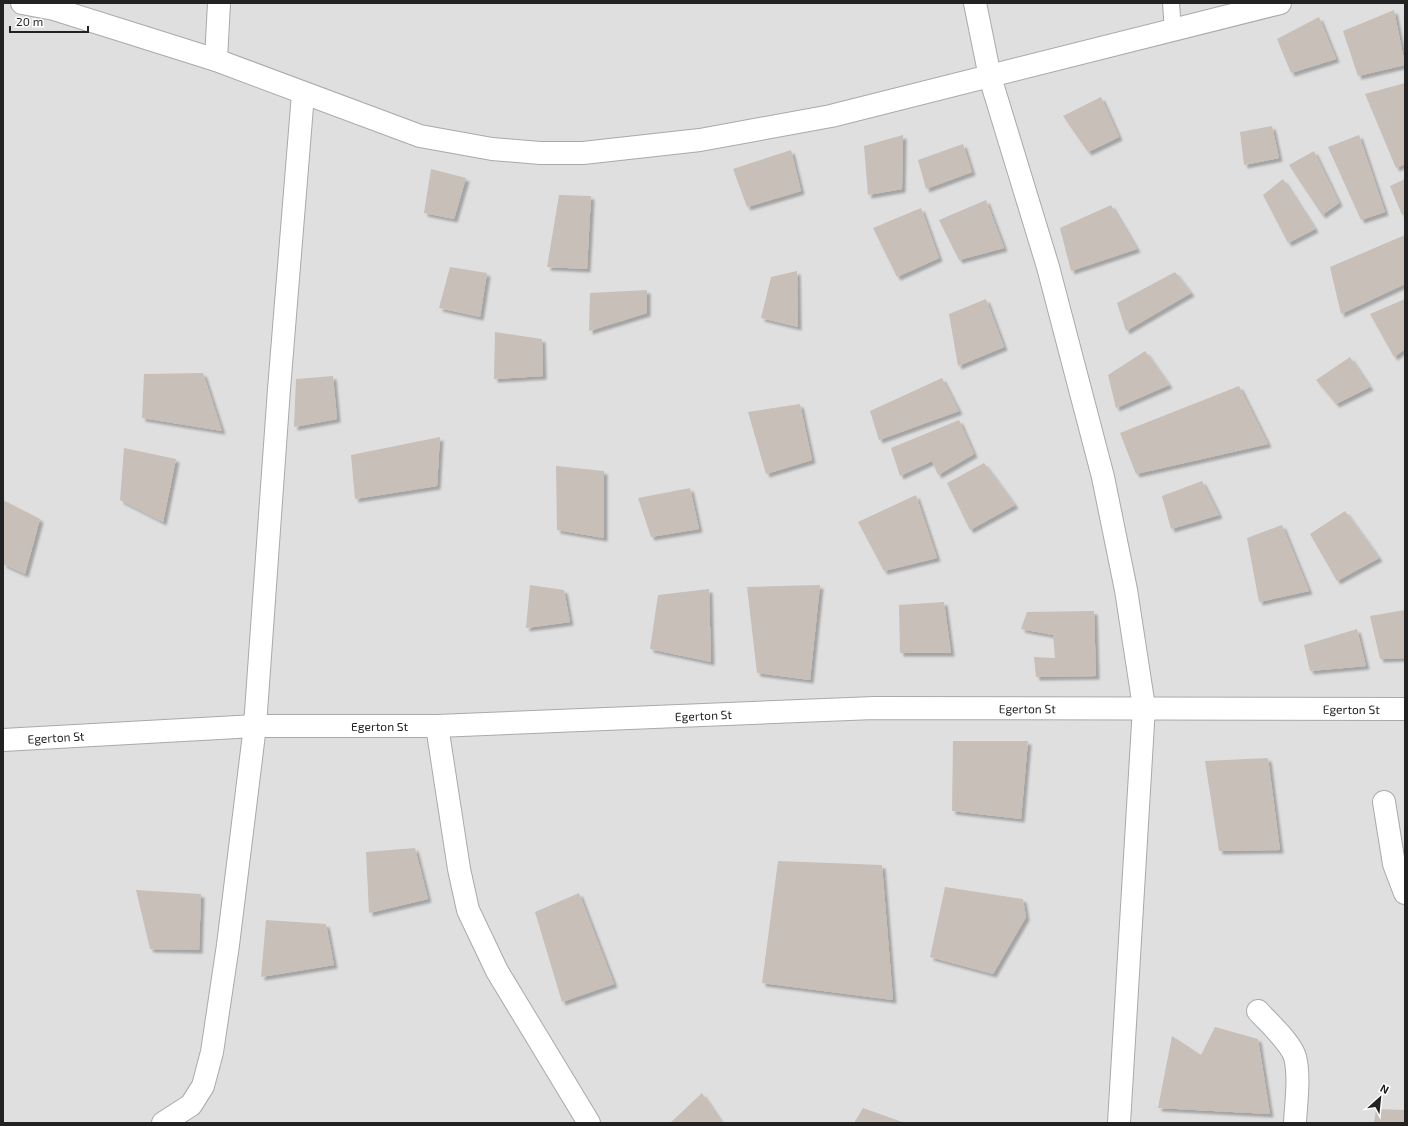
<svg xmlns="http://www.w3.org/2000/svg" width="1408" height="1126" font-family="'Exo 2',sans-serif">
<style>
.residential{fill:#e0dfdf}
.building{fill:#c7bfb8;filter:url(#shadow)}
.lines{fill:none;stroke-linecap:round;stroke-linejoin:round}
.service-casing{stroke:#a9a9a9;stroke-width:18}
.minor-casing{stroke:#a9a9a9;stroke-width:24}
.tertiary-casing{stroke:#a9a9a9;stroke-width:24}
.service{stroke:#fff;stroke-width:16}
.minor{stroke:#fff;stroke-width:22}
.tertiary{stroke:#fff;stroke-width:22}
.labels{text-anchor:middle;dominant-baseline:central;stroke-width:4;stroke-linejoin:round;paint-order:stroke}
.street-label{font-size:12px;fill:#222;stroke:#fff}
</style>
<defs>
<filter id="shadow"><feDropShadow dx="3.5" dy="3.5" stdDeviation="1" flood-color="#0004"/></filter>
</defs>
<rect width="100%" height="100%" fill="#f2efe9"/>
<!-- residential -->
<rect class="residential" x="3" y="3" width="1402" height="1120"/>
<!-- building -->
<g class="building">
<path d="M1394 10 1405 65 1358 76 1343 31Z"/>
<path d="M1319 17 1336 59 1291 73 1277 39Z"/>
<path d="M1405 83V164L1396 168 1365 94Z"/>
<path d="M1101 97 1119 137 1088 152 1063 116Z"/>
<path d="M1272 126 1279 158 1244 165 1240 132Z"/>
<path d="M903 135 902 189 868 195 864 146Z"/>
<path d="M1359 135 1385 212 1361 220 1328 147Z"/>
<path d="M963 144 972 172 926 189 918 160Z"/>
<path d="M791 150 801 191 747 207 733 169Z"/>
<path d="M1314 151 1339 203 1322 215 1289 165Z"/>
<path d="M431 169 466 178 454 219 424 213Z"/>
<path d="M1283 179 1315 229 1288 243 1263 195Z"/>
<path d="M1405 179V213L1402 215 1390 186Z"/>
<path d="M559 195 591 196 587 269 547 267Z"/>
<path d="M986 200 1004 248 959 260 939 220Z"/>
<path d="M1111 205 1137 249 1071 271 1060 228Z"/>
<path d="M921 208 939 258 897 277 873 228Z"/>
<path d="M1405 235V284L1341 314 1330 267Z"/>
<path d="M450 267 487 273 480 317 439 308Z"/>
<path d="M797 271 798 327 761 318 771 277Z"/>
<path d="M1175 272 1191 293 1126 331 1117 303Z"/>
<path d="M647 290V313L589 331 590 293Z"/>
<path d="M986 299 1004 347 958 366 949 314Z"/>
<path d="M1405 299V349L1394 357 1370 314Z"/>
<path d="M495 332 542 339 543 376 494 379Z"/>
<path d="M1145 351 1169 385 1116 408 1108 375Z"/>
<path d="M1350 357 1370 387 1336 404 1316 380Z"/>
<path d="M203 373 222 431 142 418 144 374Z"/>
<path d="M333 376 337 419 294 427 296 379Z"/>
<path d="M942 378 959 411 879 440 870 411Z"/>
<path d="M1239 386 1268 444 1136 474 1120 433Z"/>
<path d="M800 404 812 460 766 474 748 412Z"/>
<path d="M959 420 974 454 938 475 932 461 900 476 891 448Z"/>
<path d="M440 437 437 486 355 499 351 455Z"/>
<path d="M124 448 176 459 163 522 120 500Z"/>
<path d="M984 463 1015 505 970 530 947 483Z"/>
<path d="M556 466 604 471V538L557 530Z"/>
<path d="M1202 481 1219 515 1171 529 1162 496Z"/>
<path d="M690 488 699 529 651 537 638 498Z"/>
<path d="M916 495 937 558 884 571 858 522Z"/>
<path d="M3 500 40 519 25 574 3 564Z"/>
<path d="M1345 511 1379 558 1337 581 1310 534Z"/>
<path d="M1282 525 1309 591 1259 602 1247 538Z"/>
<path d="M530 585 564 590 570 622 526 628Z"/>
<path d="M820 585 810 680 757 673 747 587Z"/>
<path d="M709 589 711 662 650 649 658 595Z"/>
<path d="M944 602 951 653H900L899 605Z"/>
<path d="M1405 610V658L1380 659 1370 616Z"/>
<path d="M1094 611 1096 676 1036 677 1034 657 1055 658 1053 635 1021 629 1027 612Z"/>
<path d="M1357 629 1366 666 1310 671 1304 645Z"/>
<path d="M953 741H1028L1021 819 952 811Z"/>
<path d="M1268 758 1280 850 1219 851 1205 761Z"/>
<path d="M415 848 428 899 369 913 366 852Z"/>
<path d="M778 861 882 865 893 1000 762 983Z"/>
<path d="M945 887 1023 899 1026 917 993 974 930 957Z"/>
<path d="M136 890 201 894 199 950 150 949Z"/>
<path d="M579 893 614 984 562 1002 535 912Z"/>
<path d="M266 920 326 924 334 965 261 977Z"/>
<path d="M1215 1027 1258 1039 1270 1114 1158 1108 1172 1036 1201 1055Z"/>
<path d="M702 1093 722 1123H670Z"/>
<path d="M863 1108 905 1123H854Z"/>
<path d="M1376 1109 1405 1110V1123H1374Z"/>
</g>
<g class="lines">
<!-- service casing -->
<g class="service-casing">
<path id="service" d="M1171 3 1173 30"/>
</g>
<!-- minor casing -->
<g class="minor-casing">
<g id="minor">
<path d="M22 3 54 9 216 60 420 136 492 149 540 153H583L700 140 831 116 1280 3"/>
<path d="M975 3 990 77 1048 267 1103 477 1126 590 1144 707 1119 1123"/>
<path d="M216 60 219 3"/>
<path d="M437 726 459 869 468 910 497 971 589 1123"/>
<path d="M1384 802 1394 864 1405 893"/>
<path d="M1258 1011C1269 1023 1291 1043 1295 1057 1300 1077 1296 1102 1295 1123"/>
<path d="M163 1123 191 1105 203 1086 212 1052 228 945 255 726 279 389 303 94"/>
</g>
</g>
<!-- tertiary casing -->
<g class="tertiary-casing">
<g id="tertiary">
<path id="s1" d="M3 740 255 726H437L874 708 1405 709"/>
</g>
</g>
<!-- service -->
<use href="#service" class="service"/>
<!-- minor -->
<use href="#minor" class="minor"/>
<!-- tertiary -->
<use href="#tertiary" class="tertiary"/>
</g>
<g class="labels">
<!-- street labels -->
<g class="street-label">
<text stroke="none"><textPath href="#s1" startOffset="1025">Egerton St</textPath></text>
<text stroke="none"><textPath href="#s1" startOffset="1349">Egerton St</textPath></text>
<text stroke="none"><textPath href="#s1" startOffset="701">Egerton St</textPath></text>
<text stroke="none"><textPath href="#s1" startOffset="377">Egerton St</textPath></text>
<text stroke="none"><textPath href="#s1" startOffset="53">Egerton St</textPath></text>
</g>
</g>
<!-- border -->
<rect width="1408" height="1126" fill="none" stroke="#222222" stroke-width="8"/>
<!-- north arrow -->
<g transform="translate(1380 1098) rotate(27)" stroke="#ffffff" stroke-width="3" paint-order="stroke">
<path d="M0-3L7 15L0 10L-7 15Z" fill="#222222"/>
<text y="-6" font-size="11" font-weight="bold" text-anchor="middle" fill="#222222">N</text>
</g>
<!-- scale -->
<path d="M10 26v6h78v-6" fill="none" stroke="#222222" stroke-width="2"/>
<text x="16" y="26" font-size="12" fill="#222222" stroke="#ffffff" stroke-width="3" paint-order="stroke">20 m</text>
</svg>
